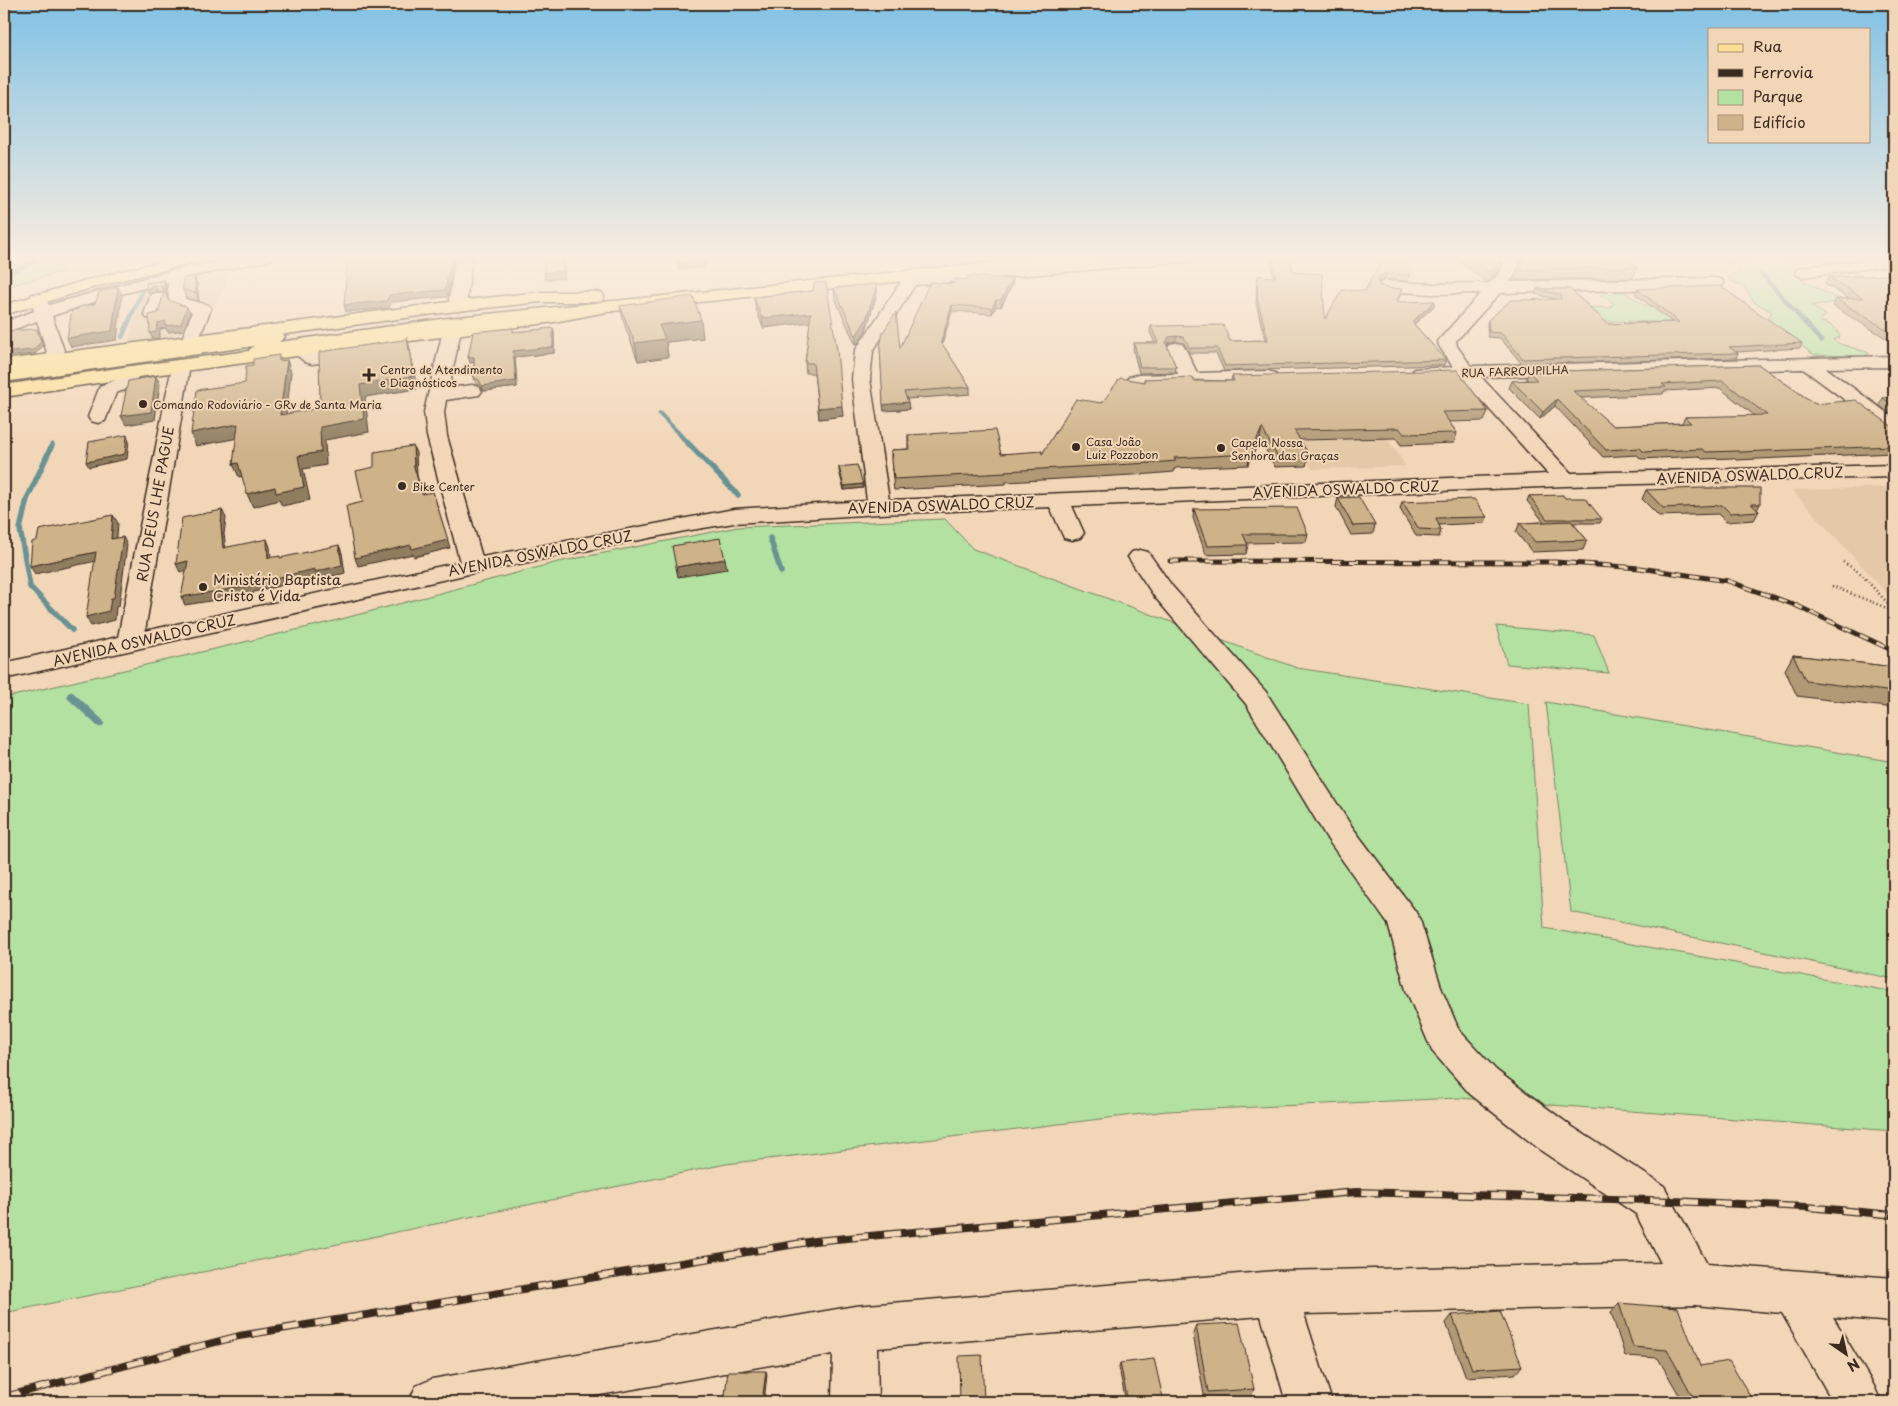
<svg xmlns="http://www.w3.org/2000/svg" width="1898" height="1406" font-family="'Playpen Sans',sans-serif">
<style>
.built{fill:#e4c8a7}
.green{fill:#b2e1a1;stroke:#768660}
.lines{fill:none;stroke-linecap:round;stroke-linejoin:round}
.stream-far2{stroke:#699293;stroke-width:4.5}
.stream-far1{stroke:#699293;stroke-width:5.5}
.stream{stroke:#699293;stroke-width:8}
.minor-casing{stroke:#3b2a1e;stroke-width:3}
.major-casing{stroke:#3b2a1e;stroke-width:3}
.highway-casing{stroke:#3b2a1e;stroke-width:3}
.path{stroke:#3b2a1e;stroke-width:2.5;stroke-dasharray:1 3;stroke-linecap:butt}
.minor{fill:#f2d6b8;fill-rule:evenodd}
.major{fill:#fbdf96;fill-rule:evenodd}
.highway{fill:#fbdf96;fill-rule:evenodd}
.rail-far1-casing{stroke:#3b2a1e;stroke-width:5}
.rail-casing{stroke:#3b2a1e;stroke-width:8}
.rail-far1{stroke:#f2d6b8;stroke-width:3;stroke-dasharray:9;stroke-linecap:butt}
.rail{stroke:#f2d6b8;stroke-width:5.5;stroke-dasharray:16;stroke-linecap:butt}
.wall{fill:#b19976;stroke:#3b2a1e;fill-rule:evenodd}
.shaded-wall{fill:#907d60;stroke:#3b2a1e}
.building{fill:#ceb289;stroke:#3b2a1e;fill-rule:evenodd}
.poi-dot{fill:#3b2a1e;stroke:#f2d6b8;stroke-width:2}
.labels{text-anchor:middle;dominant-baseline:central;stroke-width:4;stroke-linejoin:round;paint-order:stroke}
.far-poi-label{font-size:11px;fill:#3b2a1e;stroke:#f2d6b8;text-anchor:start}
.far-street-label{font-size:11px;fill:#3b2a1e;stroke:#f2d6b8}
.street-label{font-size:14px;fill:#3b2a1e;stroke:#f2d6b8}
.poi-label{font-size:14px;fill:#3b2a1e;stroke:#f2d6b8;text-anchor:start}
</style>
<rect width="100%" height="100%" fill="#f2d6b8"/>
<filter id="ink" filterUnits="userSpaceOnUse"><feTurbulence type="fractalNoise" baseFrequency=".02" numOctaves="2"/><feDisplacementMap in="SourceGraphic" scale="10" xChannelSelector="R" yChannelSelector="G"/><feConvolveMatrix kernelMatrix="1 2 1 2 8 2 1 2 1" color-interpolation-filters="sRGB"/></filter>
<g filter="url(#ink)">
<!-- built -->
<g class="built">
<path d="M228 267 224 291 198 335 127 344 147 284Z"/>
<path d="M1348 381 1406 466 1312 469 1264 383Z"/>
<path d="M1894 487V601L1792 490Z"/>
</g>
<!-- green -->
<g class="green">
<path d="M4 256H31L29 258 49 259 64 271 4 287Z"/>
<path d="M1739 256H1798L1789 260 1797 275 1802 280 1841 301 1811 306 1826 315 1819 321C1830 324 1835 326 1840 337L1833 340 1840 344 1870 353 1864 356 1814 355 1778 328 1762 325 1772 312 1754 302 1744 287 1731 281 1728 276 1739 272 1741 269 1729 263 1749 260Z"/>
<path d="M1611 291 1625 292 1642 304 1656 309 1688 328 1658 322 1596 321 1586 307 1611 308 1613 303 1600 295Z"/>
<path d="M945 519 973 549 1297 668 1529 704 1544 928 1894 992V1131L1459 1098 1167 1111 726 1164 4 1313V698L330 622 558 562 738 527Z"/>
<path d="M1496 626 1594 635 1609 673 1507 664Z"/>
<path d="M1546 702 1894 762V979L1571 912Z"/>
</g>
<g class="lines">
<!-- stream-far2 -->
<g class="stream-far2">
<path d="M1761 273 1821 341"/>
<path d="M4 275 33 262 36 256"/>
<path d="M122 337 147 281"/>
<path d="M660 414 685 440"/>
</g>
<!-- stream-far1 -->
<g class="stream-far1">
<path d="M684 439 738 495"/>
<path d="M52 445 27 499 20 529 30 587 72 630"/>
<path d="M770 538 781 572"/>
</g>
<!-- stream -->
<path class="stream" d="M71 696 100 723"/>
<!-- minor casing -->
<g class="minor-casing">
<g id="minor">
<path d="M243 256H274L272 259 266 261 184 278 185 299 208 305 211 309 196 346 190 347 184 346 181 342 192 312C168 305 169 308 168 282L106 298 52 316 67 359 65 363 58 365 51 363 49 359 37 321 4 333V322L34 311 30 298 32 294H44L49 305 170 271Z"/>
<path d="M456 256H472L466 306 463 310H451L448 306Z"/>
<path d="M1139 256H1199L1197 259 1191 261 915 285 873 351 870 379 889 500 1548 474 1461 378 1421 379 1414 377 1412 373 1414 369 1453 367 1439 346 1438 341 1481 293 1432 294 1385 291 1379 289 1377 286 1379 283 1385 281 1432 284 1490 283C1499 273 1508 269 1501 256H1517C1524 268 1517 273 1509 282L1716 278 1722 280 1724 283 1722 286 1716 288 1500 293 1456 341 1457 346 1471 366 1894 356V367L1826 368 1894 418V433L1887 431 1803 369 1481 377 1571 473 1894 465V477L1565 486 1072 506 1084 533 1080 538 1072 540 1064 538 1050 507 879 514 734 523 685 531 473 573 4 679V663L118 637 172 366 174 362 181 360 188 362 190 366 145 631 460 562 427 436 424 412 443 330 446 326 452 325 458 326 461 330 449 388 472 385 479 387 482 391 479 395 446 400 444 412 447 436 482 557 734 509 867 501 852 379 855 351 908 271H920L921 275Z"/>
<path d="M1894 256V265L1803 277 1797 275 1795 272 1797 269 1803 267Z"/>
<path d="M157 293 163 294 165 298 159 318 153 319 147 318 144 314 151 294Z"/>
<path d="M1176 343 1182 344 1185 348 1197 373 1268 371 1275 373 1277 377 1275 381 1268 383 1136 387 1129 385 1126 381 1129 377 1136 375 1178 374 1167 348 1170 344Z"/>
<path d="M300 345 315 352 356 347 362 348 365 352 362 356 356 357 312 364 305 362 291 350 294 346Z"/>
<path d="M131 366 138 368 140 372 133 387 116 393 105 421 98 423 91 421 88 417 100 386 118 379 124 368Z"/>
<path d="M1140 550 1148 552 1172 586 1266 692 1350 824 1415 911 1420 920 1442 990 1459 1030 1496 1070 1571 1126 1664 1186 1707 1264 1894 1278V1322L1833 1317 1874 1386 1881 1402H1833L1782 1313 1695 1305 1304 1314 1332 1402H1286L1261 1316 877 1348 878 1402H832L833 1354 560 1402H409L416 1386 432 1379 855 1306 1276 1271 1661 1263 1636 1214 1543 1152 1470 1094 1432 1051 1406 990 1388 924 1328 840 1246 704 1154 596 1128 557 1132 552Z"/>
</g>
</g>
<!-- major casing -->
<g class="major-casing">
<path id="major" d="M1054 256H1107L1105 259 1099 261 448 328 258 355 252 354 249 350 254 346 4 382V370L276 332 282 333 285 337 279 342 448 318Z"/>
</g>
<!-- highway casing -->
<g class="highway-casing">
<g id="highway">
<path d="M182 256H208L206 259 95 287 4 315V305L83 281Z"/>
<path d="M541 292H596L602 293 604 297 602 301 596 302H541L457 311 4 372V360L457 301Z"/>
<path d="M611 301 617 302 620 306 617 310 554 322 131 378 4 397V385L131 366 554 312Z"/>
</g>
</g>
<!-- path -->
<g class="path">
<path d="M1843 562 1859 572 1894 610"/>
<path d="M1832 586 1894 611"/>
</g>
<!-- minor -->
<use href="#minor" class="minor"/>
<!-- major -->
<use href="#major" class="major"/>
<!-- highway -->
<use href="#highway" class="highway"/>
<!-- rail-far1 casing -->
<g class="rail-far1-casing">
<path id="rail-far1" d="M1170 561 1555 562 1640 568 1728 581 1795 605 1894 651"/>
</g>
<!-- rail casing -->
<g class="rail-casing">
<path id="rail" d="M4 1397 239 1336 814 1241 1356 1192 1650 1200 1807 1207 1894 1215"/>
</g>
<!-- rail-far1 -->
<use href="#rail-far1" class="rail-far1"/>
<!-- rail -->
<use href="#rail" class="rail"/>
</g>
<!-- wall -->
<g class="wall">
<path d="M1269 256H1288L1294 272 1325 319 1365 291 1384 256 1411 274 1408 281 1385 279 1378 281V282L1379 285 1386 288 1402 289 1401 294 1397 302 1434 306 1414 324 1446 360 1444 365 1224 371 1216 353H1190L1184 343 1176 341 1168 343 1167 346 1176 367 1175 372 1139 373 1133 349 1134 343H1155L1150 332 1151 326 1230 341 1265 340 1256 303 1257 281 1258 276 1274 277Z"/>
<path d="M1452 256H1504L1500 270 1489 281H1485Z"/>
<path d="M1518 256H1623L1637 267 1633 278 1513 280 1517 270 1521 264V259Z"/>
<path d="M1894 275V343L1833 306 1836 299H1850L1825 284 1829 277Z"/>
<path d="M194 276 197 284 199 301 187 298 183 290Z"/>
<path d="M1013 279 1012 285 1001 307 996 306 992 314 952 311 942 344 970 387V394L907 399 909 409 884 411 880 347 900 348 953 284 966 280Z"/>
<path d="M164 280 166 286 167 297 168 300 190 313 184 330 168 332 166 328 160 329 159 338 153 339 150 333 158 313 164 293 163 292 157 291 149 294 146 289Z"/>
<path d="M877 284V293L866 330 856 346 835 298 834 288Z"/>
<path d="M1537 289H1570L1608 324 1672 322 1635 294 1637 289 1802 343 1800 348 1736 352 1738 353 1736 358 1522 364 1500 338 1488 337 1487 325 1488 320 1555 299 1535 294Z"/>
<path d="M813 291 843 416 819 419 814 373H806L805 363 810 322 763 328 755 306 754 297Z"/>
<path d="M620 306 703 338 666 342 668 357 638 361 624 323Z"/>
<path d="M553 328 554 333V353L515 357 517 387 484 391 480 386 476 384 474 378V362L470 363 514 332Z"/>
<path d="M1759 365 1815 404 1894 427V453L1736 460 1734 458 1702 459 1699 456 1641 459 1637 455 1603 457 1555 406 1540 419 1509 388 1512 381 1528 380 1526 379 1529 372ZM1720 388 1755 416 1685 417 1682 423 1613 426 1580 398 1663 394 1664 391Z"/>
<path d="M1232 376 1488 411 1484 421 1449 422 1457 433 1454 443 1401 445 1396 438 1300 440 1309 455 1306 466 1275 467 1260 439 1248 465 1175 468 1174 472 1150 474 1006 482V484L894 490 891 460V450L908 449V435L1001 454H1042L1102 403 1144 382V379L1231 381Z"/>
<path d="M1894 397V417L1879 405 1883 398Z"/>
<path d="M839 467 863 488 844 490 839 471Z"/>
<path d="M1646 490 1760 504 1757 510 1759 511 1754 520 1726 522 1718 514 1659 516 1642 499Z"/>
<path d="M1529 496 1565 498 1602 519 1600 523H1573L1587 540 1583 550 1532 552 1516 532 1520 523 1544 522 1527 501Z"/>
<path d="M1338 498 1375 525 1373 534 1351 535 1336 507Z"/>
<path d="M1402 502 1487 517 1485 523 1439 525 1441 530 1439 537 1416 536 1400 509Z"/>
<path d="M1194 509 1308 534 1306 542 1247 543 1248 545 1246 554 1206 555 1193 518Z"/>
<path d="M1793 655 1894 667V708L1797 696 1785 670Z"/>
<path d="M1619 1303 1700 1366 1752 1399 1748 1402H1683L1658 1358 1625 1356 1611 1312Z"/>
<path d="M1452 1315 1522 1366 1515 1374 1466 1377 1446 1323Z"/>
<path d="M1196 1325 1254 1389 1251 1397 1205 1400 1193 1334Z"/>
<path d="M1120 1363 1164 1402H1126L1119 1368Z"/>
</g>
<!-- shaded-wall -->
<g class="shaded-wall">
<path d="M452 256H454L447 297 391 302 389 308 346 312 344 305 389 295Z"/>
<path d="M563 256H564L565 258 564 278 545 280 544 273Z"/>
<path d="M873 256H888L873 257Z"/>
<path d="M1503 259 1500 270 1489 281 1492 271Z"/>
<path d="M704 260 705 267 679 270 678 263Z"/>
<path d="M1386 274 1385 279 1378 281 1375 285 1377 280 1380 276Z"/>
<path d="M194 276 197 284 199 301 196 293Z"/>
<path d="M1013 279 1012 285 1001 307V300Z"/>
<path d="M164 280 166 286 167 297 164 291Z"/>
<path d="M877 284V293L866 330 856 346V336Z"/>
<path d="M154 285 157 291 149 294 146 289Z"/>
<path d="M118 287 122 296 117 340 71 347 67 338Z"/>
<path d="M996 300V306L992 314V308Z"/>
<path d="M1435 301 1434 306 1411 327 1412 322Z"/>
<path d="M952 305V311L941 348V342Z"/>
<path d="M187 307 190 313 184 330 168 332 166 328 160 329 159 338 153 339 150 333 158 323Z"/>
<path d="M811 313V322L763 328 762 318Z"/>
<path d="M701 320 703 338 666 342 668 357 638 361 635 343 659 325Z"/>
<path d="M553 328 554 333V353L515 357 517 387 484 391 482 386 513 351Z"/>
<path d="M37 329 43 346 35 354 4 357V353Z"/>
<path d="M1176 336V341L1168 343 1165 349 1166 343 1169 337Z"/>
<path d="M407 337 410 349 417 389 365 397 369 432 325 440 326 465 303 469 310 500 282 506 279 500 253 507 247 494 275 487 320 427Z"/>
<path d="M468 357H474L475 362 470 363Z"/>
<path d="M287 360 291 372 285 427 280 415Z"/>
<path d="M156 376 160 384 155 420 126 425 121 416Z"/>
<path d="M4 398 9 406 4 423Z"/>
<path d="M1557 399 1555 406 1540 419 1543 412Z"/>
<path d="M908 402 909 409 884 411 883 405Z"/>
<path d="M842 406 843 416 819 419 818 408Z"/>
<path d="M238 424 244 437 196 446 191 433Z"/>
<path d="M1262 428 1260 439 1248 465 1250 454Z"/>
<path d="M127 435 129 440 127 459 89 467 86 462Z"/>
<path d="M413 446 416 453 417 475 424 502 414 467Z"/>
<path d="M238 463 243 476 239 477 233 464Z"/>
<path d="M863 484V488L844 490V486Z"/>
<path d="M433 492 450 548 414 557 413 554 358 566 355 558Z"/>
<path d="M222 510 226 518 224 534 227 556 223 548 221 526Z"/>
<path d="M113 515 118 523 116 548 111 539Z"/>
<path d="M123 537 127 545 119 606 116 607 115 620 91 626 86 617 111 598Z"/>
<path d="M267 539 270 547 272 566 268 558Z"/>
<path d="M339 545 342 553 345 573 318 580 317 577 254 592 253 594 185 605 181 597 250 584Z"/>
<path d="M96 552 101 560 35 574 30 566Z"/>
<path d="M725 559 727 569 678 577 676 567Z"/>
<path d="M188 561 192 569 180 572 176 564Z"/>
<path d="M766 1371 767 1375 764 1402H762Z"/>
</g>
<!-- building -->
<g class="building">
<path d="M348 256H452L445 290 389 295 387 301 344 305Z"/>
<path d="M544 256H563V271L544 273Z"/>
<path d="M677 256H703L704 260 678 263Z"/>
<path d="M1271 256H1288L1294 272 1322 274 1325 319 1342 290 1365 291 1384 256H1400L1412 269 1409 275 1386 274 1380 276 1377 280 1379 285 1386 288 1402 289 1396 302 1435 301 1412 322 1446 360 1225 366 1217 348H1190L1184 337 1176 336 1169 337 1166 343 1176 367H1140L1134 343H1158L1151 326 1223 325 1230 341 1268 340 1257 298 1258 276 1276 277Z"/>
<path d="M1468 256H1504L1503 259 1492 271H1488Z"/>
<path d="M1524 256H1623L1637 267 1517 270 1524 260Z"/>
<path d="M1894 275V334L1836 299 1863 298 1829 277Z"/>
<path d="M194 276 196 293 183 290V278Z"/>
<path d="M968 276 1013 279 1001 300H996L992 308 952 305 941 342 970 387 904 392 908 402 883 405 880 347 883 332 896 312 900 348 930 282 953 284 955 279 966 280Z"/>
<path d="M164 280V291L168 300 187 307 181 324 165 326 166 321 158 323 156 332 150 333 149 315 158 313 164 293 161 286 154 285 146 289V283Z"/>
<path d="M826 282 837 350 842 406 818 408 813 363H805L811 313 762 318 754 297 813 291 814 283Z"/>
<path d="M877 284 866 320 856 336 834 288Z"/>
<path d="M1720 286 1802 343 1729 347 1738 353 1523 359 1501 333 1489 332 1488 320 1511 300 1561 299V295L1537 289H1570L1608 324 1679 322 1637 289Z"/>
<path d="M118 287 112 331 67 338 72 310 78 309V307L95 304 99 292Z"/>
<path d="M693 296 701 320 659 325 665 339 635 343 620 306Z"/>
<path d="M513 328V332L553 328V347L513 351 516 381 482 386 479 380 474 378V357H468L473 332Z"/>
<path d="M37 329 41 342 33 350 4 353V331Z"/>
<path d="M407 337 413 376 360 385 364 419 320 427 321 452 298 456 304 487 276 493 275 487 247 494 238 463 233 464 238 424 191 433 197 390 245 383 246 366 253 365V359L279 355V361L287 360 280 415 320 408 319 352 403 340Z"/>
<path d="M1759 365 1815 404 1856 400 1890 425 1894 427V446L1740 452 1738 451 1706 452 1702 449 1644 452 1640 448 1606 450 1557 399 1543 412 1512 381 1537 380 1529 372ZM1723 381 1767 415 1685 417 1691 423 1613 426 1573 391 1666 387 1662 384Z"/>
<path d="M1457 370 1488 411 1442 412 1457 433 1404 434 1399 428 1294 430 1309 455 1277 456 1262 428 1250 454 1174 458 1176 461 1151 463 1005 471 1006 473 894 479 891 450 910 449 908 435 995 430 1001 454 1042 451V454L1076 399 1102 403 1120 378 1145 382 1144 379 1193 377 1194 381H1234L1232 376Z"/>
<path d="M156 376 151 412 121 416 128 381Z"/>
<path d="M1894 397V406L1883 398Z"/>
<path d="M127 435 125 454 86 462 89 442Z"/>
<path d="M413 446 414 467 422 494 433 492 448 540 412 549 411 545 355 558 346 506 363 502 356 471 374 467V452Z"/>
<path d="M857 465 863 484 844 486 839 467Z"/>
<path d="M1703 488H1760V504H1751L1759 511 1730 513 1722 505 1663 508 1646 490Z"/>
<path d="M1563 495 1565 498H1585L1602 519H1547L1529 496Z"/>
<path d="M1359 497 1375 525 1353 526 1338 498Z"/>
<path d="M1474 499 1487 517 1436 518 1441 530 1419 529 1402 502Z"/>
<path d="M1297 508 1308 534H1243L1248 545 1207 546 1194 509Z"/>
<path d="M222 510 221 526 223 548 267 539 268 558 280 556V558L339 545 342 565 315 572V569L250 584V586L181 597 188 561 176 564 182 518Z"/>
<path d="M113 515 111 539 123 537 114 598H111L109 611 86 617 96 552 30 566 32 542 37 540 39 530Z"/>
<path d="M1571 521 1587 540 1535 542 1520 523Z"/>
<path d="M720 538 725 559 676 567 672 546Z"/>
<path d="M1793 655 1894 667V692L1806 681Z"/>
<path d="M1619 1303 1678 1308 1700 1366 1729 1361 1752 1399 1733 1402H1696L1667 1350 1633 1347Z"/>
<path d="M1500 1311 1522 1366 1472 1369 1452 1315Z"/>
<path d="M1239 1323 1254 1389 1208 1392 1196 1325Z"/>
<path d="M982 1355 984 1402H960L959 1356Z"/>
<path d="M1154 1359 1164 1402H1128L1120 1363Z"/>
<path d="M728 1371H766L762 1402H724Z"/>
</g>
</g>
<!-- sky -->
<linearGradient id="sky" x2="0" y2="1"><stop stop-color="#81c2e5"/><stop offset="0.57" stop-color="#f9eddf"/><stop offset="1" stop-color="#f9eddf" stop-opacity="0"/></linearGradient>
<rect width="1898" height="453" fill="url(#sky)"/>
<!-- markers -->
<g class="poi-dot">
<path d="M366.5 367.5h5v5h5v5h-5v5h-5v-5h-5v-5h5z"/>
<circle cx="143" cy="404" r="5"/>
<circle cx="1076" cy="447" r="5"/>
<circle cx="1221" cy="448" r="5"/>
<circle cx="402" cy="486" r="5"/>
<circle cx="203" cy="587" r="5"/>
</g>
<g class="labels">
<!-- far-poi labels -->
<g class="far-poi-label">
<text x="380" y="369">Centro de Atendimento<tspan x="380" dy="13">e Diagnósticos</tspan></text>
<text x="153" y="404">Comando Rodoviário - GRv de Santa Maria</text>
<text x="1086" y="441">Casa João<tspan x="1086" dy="13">Luiz Pozzobon</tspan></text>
<text x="1231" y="442">Capela Nossa<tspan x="1231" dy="13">Senhora das Graças</tspan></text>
<text x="412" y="486">Bike Center</text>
</g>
<!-- far-street labels -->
<g class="far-street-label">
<text transform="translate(1515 371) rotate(-2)">RUA FARROUPILHA</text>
</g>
<!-- street labels -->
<g class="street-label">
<text transform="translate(1750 475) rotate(-2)">AVENIDA OSWALDO CRUZ</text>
<text transform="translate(1346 489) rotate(-2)">AVENIDA OSWALDO CRUZ</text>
<text transform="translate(155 504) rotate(-80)">RUA DEUS LHE PAGUE</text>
<text transform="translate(941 505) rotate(-2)">AVENIDA OSWALDO CRUZ</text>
<text transform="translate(540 553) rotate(-11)">AVENIDA OSWALDO CRUZ</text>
<text transform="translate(144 640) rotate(-13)">AVENIDA OSWALDO CRUZ</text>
</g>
<!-- poi labels -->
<g class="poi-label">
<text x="213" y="579">Ministério Baptista<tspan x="213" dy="16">Cristo é Vida</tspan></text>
</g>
</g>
<!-- margin -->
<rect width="1898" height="1406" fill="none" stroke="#f2d6b8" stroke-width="20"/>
<rect x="10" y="10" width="1878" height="1386" fill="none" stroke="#3b2a1e" stroke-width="2" filter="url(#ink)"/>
<!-- legend -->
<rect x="1708" y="28" width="162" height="115" fill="#f2d6b8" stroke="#a9917a"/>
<rect x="1718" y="44" width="25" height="8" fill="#fbdf96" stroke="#a9917a"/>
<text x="1753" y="52" font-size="15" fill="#3b2a1e">Rua</text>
<rect x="1718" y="69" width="25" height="8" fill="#3b2a1e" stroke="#a9917a"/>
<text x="1753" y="78" font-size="15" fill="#3b2a1e">Ferrovia</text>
<rect x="1718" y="90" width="25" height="15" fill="#b2e1a1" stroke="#a9917a"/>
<text x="1753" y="102" font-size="15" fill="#3b2a1e">Parque</text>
<rect x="1718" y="115" width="25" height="15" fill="#ceb289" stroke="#a9917a"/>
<text x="1753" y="128" font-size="15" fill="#3b2a1e">Edifício</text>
<!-- north arrow -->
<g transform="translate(1846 1354) rotate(146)" stroke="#f2d6b8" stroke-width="4" paint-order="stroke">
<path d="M0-4L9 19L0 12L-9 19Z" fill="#3b2a1e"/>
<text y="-8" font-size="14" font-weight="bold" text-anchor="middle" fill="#3b2a1e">N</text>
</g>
</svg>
